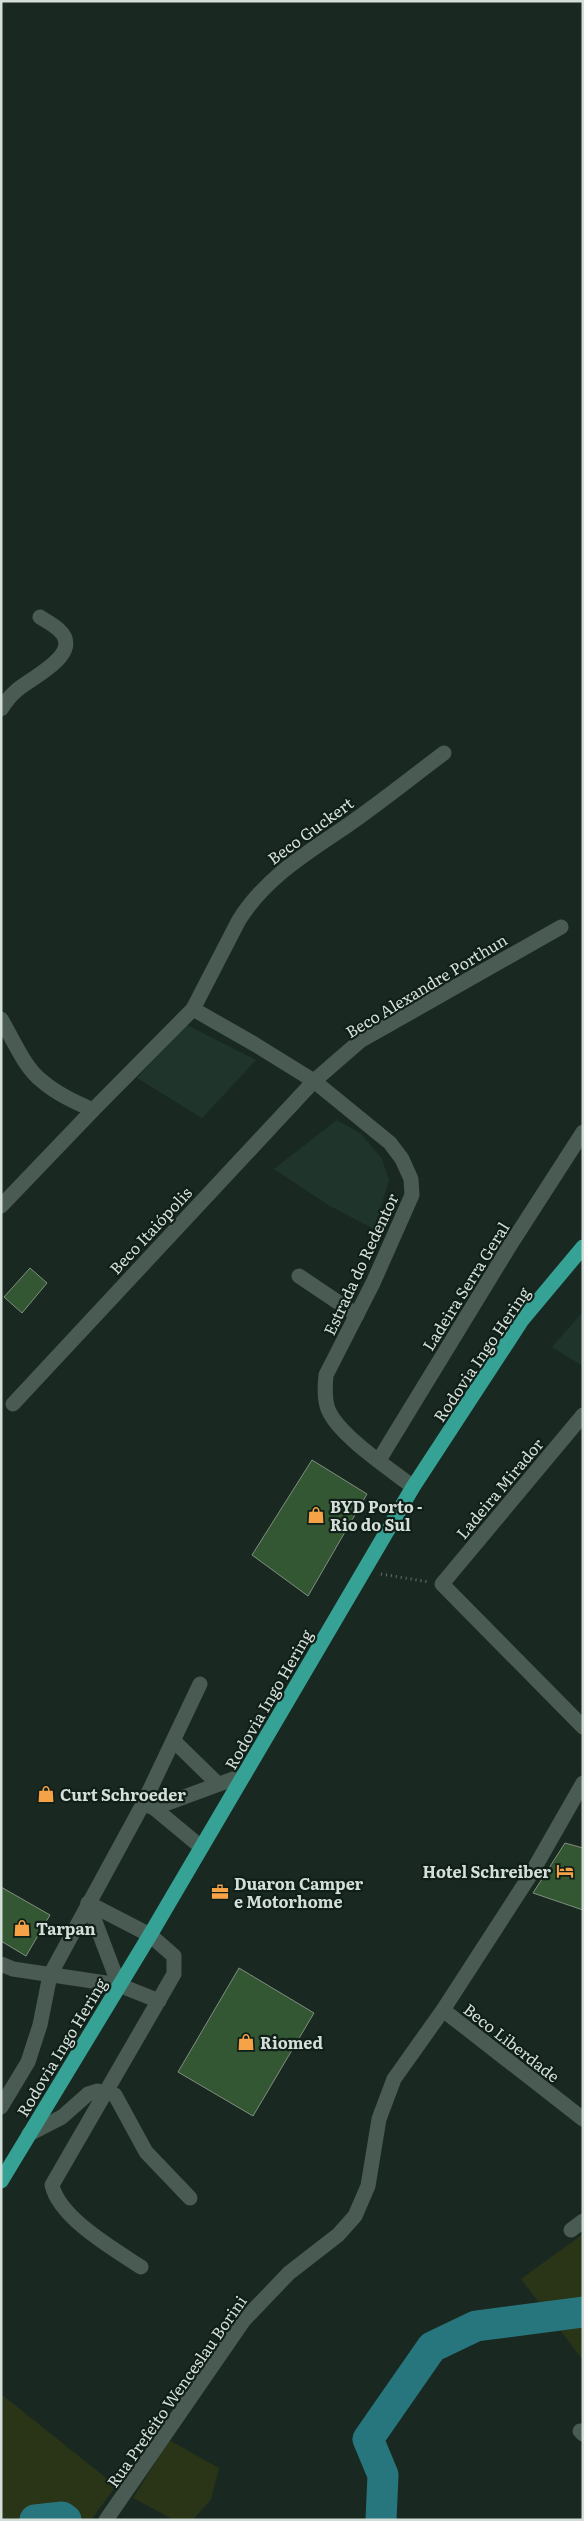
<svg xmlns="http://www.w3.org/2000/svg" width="584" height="2521" font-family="Literata,serif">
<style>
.built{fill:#1f352c}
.green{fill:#2a3417}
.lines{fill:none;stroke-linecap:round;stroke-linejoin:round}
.river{stroke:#28767d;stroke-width:31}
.building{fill:#325732;stroke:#818e80}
.path{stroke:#65726c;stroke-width:3;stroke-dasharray:1 4;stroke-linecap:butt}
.minor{stroke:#495b52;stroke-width:15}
.highway{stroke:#35a295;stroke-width:15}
.labels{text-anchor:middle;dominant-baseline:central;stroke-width:4.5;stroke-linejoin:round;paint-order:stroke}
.street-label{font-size:16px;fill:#d5dfda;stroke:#101f18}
.poi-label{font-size:16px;font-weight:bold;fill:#d5dfda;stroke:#101f18;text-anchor:start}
</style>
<rect width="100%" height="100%" fill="#192921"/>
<!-- built -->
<g class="built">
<path d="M187 1025 256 1060 202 1118 137 1078Z"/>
<path d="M337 1120 361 1134 382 1159 389 1180 374 1229 330 1206 274 1169Z"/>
<path d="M583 1312V1366L552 1347Z"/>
</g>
<!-- green -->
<g class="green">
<path d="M583 2234V2360L521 2279Z"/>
<path d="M1 2394 116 2486 91 2520H1Z"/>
<path d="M169 2440 219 2468 211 2499 193 2520H174L133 2498Z"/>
</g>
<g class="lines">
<!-- river -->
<g class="river">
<path d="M35 2520 62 2517 66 2520"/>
<path d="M381 2520 383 2475 368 2439 432 2347 476 2326 583 2312"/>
</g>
</g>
<!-- building -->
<g class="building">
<path d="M30 1268 47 1283 22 1313 4 1297Z"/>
<path d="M312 1460 367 1494 308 1596 252 1555Z"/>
<path d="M565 1843 583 1848V1910L533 1893Z"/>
<path d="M1 1887 50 1915 26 1956 1 1941Z"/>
<path d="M239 1968 314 2013 253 2116 178 2072Z"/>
</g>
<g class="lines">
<!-- path -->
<path class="path" d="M381 1574 429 1582"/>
<!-- minor -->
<g class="minor">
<path d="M1 709C5 703 10 696 16 691 30 678 85 654 59 630 54 625 46 621 40 617"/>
<path d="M193 1009 239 920C266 877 307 853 348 825 381 802 412 777 444 753"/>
<path d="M1 1019C13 1039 24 1067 42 1081 57 1094 75 1102 93 1110L193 1009 256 1045 314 1081 390 1143 402 1159 411 1179 412 1195 373 1283 326 1375C325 1386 324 1398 328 1409 338 1435 390 1469 413 1487"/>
<path d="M1 1206 93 1110"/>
<path d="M299 1276 357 1315"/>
<path d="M13 1404 314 1081 360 1041 561 927"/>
<path d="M583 1415 442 1584 583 1727"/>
<path d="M379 1460 509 1247 583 1132"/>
<path d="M174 1741 218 1784"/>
<path d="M147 1805 154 1808 201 1847"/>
<path d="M154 1808 244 1775"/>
<path d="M88 1903 150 1935 174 1956V1974L52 2185C59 2218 115 2250 141 2267"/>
<path d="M88 1903 119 1985"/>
<path d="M1 1964 13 1969 119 1985 159 2001"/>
<path d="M443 2010 583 2119"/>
<path d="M1 2107 28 2062 40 2025 50 1975 143 1804 200 1684"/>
<path d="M29 2134 62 2117 88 2094 98 2091 115 2095 146 2152 190 2198"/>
<path d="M571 2230 583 2221"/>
<path d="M580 2431 583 2434"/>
<path d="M106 2520 244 2320 289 2273 338 2235 355 2216 368 2186 379 2119 394 2079 443 2010 531 1874 583 1783"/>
</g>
<!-- highway -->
<path class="highway" d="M1 2181 150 1935 413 1487 522 1320 583 1247"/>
</g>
<!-- icons -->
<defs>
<g id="shop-bare" transform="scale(1.35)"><path d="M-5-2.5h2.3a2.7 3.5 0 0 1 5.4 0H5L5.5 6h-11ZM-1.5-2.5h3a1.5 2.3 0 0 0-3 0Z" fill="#f6a247" stroke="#101f18" stroke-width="2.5" paint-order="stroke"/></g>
<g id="hotel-bare" transform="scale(1.35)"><path d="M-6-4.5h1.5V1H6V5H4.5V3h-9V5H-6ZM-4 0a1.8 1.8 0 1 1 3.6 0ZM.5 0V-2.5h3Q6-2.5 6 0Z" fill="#f6a247" stroke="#101f18" stroke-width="2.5" paint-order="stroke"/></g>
<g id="office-bare" transform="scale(1.35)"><path d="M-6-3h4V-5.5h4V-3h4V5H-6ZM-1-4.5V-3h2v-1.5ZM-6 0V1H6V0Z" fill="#f6a247" stroke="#101f18" stroke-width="2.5" paint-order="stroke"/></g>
</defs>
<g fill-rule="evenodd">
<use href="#shop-bare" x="316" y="1515"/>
<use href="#shop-bare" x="46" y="1794"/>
<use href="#hotel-bare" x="565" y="1871"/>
<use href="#office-bare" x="220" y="1892"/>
<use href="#shop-bare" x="22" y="1928"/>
<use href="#shop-bare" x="246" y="2042"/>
</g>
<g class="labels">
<!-- street labels -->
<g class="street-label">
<text transform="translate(310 830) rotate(-36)">Beco Guckert</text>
<text transform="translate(426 985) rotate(-31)">Beco Alexandre Porthun</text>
<text transform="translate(150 1230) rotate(-47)">Beco Itaiópolis</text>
<text transform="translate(360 1264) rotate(-65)">Estrada do Redentor</text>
<text transform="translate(465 1286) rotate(-58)">Ladeira Serra Geral</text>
<text transform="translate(481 1354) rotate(-56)">Rodovia Ingo Hering</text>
<text transform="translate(499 1488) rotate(-50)">Ladeira Mirador</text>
<text transform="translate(268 1699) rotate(-60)">Rodovia Ingo Hering</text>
<text transform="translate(512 2042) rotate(38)">Beco Liberdade</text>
<text transform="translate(61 2047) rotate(-59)">Rodovia Ingo Hering</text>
<text transform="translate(176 2391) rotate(-55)">Rua Prefeito Wenceslau Borini</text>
</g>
<!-- poi labels -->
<g class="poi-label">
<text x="330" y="1506">BYD Porto -<tspan x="330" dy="18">Rio do Sul</tspan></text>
<text x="60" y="1794">Curt Schroeder</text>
<text x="551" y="1871" text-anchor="end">Hotel Schreiber</text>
<text x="234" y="1883">Duaron Camper<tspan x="234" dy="18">e Motorhome</tspan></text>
<text x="36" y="1928">Tarpan</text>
<text x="260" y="2042">Riomed</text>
</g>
</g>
<!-- border -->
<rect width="584" height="2521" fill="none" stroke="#d5dfda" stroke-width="5"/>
</svg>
